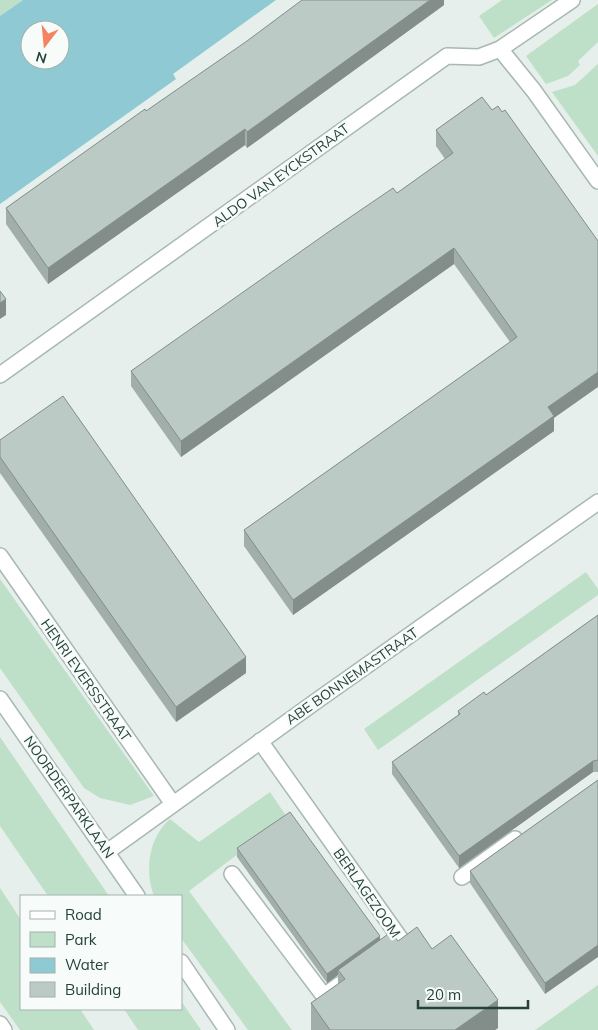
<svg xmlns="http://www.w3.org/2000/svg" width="598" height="1030" font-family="Mulish,sans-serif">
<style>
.green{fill:#bfe0c8}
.water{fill:#8ec9d4;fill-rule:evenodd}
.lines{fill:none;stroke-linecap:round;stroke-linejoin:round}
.service-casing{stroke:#a8b8b2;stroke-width:18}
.minor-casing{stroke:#a8b8b2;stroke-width:18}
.service{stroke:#fff;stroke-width:15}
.minor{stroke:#fff;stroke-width:15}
.wall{fill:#a1aea9}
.shaded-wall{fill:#838d89}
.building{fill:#bbcac4;stroke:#838d89}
.labels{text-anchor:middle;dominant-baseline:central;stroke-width:5;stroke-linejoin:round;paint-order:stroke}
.street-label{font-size:14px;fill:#24423a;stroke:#f7fbf9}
</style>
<rect width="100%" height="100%" fill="#e6efeb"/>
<!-- green -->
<g class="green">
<path d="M0 0H23L0 16Z"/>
<path d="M502 0H552L494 38 479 16Z"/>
<path d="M598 4V42L578 61 580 65 568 76 546 84 526 56Z"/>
<path d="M598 64V156L552 92 575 85Z"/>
<path d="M586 572 598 589V595L378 750 364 729Z"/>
<path d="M0 579 154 796 130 805 100 798 84 788 0 668Z"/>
<path d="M0 737 109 896H48L0 826Z"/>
<path d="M270 792 287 817 189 891 292 1030H248L181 938V896H154C144 870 149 837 170 819L199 842Z"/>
<path d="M0 888 21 920V1009H80L94 1030H20L0 1002Z"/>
<path d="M598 985V1030H535L538 1028Z"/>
<path d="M181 1001 201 1030H138L124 1009H181Z"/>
</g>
<!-- water -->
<path class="water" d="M23 0H276L173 74 176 79 0 204V16ZM30 30H60V60H30Z"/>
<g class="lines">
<!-- service casing -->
<g class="service-casing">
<g id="service">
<path d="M260 741 402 941 387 951"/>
<path d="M232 874 324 996 339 985"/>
</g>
</g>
<!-- minor casing -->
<g class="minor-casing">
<g id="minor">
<path d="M500 49 534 91 598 181"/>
<path d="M0 375 447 56 479 57 500 49 572 0"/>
<path d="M0 556 173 804"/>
<path d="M0 699 137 896"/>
<path d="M107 852 315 702 598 502"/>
<path d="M462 877 515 839"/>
<path d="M181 962 227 1030"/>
<path d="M0 1024 4 1030"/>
</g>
</g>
<!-- service -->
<use href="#service" class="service"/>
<!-- minor -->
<use href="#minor" class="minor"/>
</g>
<!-- wall -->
<g class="wall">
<path d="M444 0V5L247 148 245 145 48 284 6 224V208L146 111Z"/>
<path d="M482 97 554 418V431L293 615 244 546V530L510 342 454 264 181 457 131 386V371L397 193 445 159 436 146V130Z"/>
<path d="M0 440 246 673 176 722 0 473Z"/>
<path d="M598 615V772H593L459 868 392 774V762L458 715V711L486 695Z"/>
<path d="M598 780 545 994 470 883V871Z"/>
<path d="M237 848 380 940 398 941 432 949 498 1028 495 1030H311V1003L338 984V975L327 983 237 857Z"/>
</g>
<!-- shaded-wall -->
<g class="shaded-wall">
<path d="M430 0H444V5L247 148V132Z"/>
<path d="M245 129V145L48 284V268Z"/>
<path d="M454 248V264L181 457V441Z"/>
<path d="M6 299V315L0 319V303Z"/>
<path d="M598 372V387L554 418V431L293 615V600L548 407Z"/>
<path d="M246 657V673L176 722V707Z"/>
<path d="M593 761V772L459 868V856Z"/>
<path d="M380 936V945L338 970V975L327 983V974Z"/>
<path d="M598 945V957L545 994V983Z"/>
<path d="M498 1000V1028L495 1030H455Z"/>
</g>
<!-- building -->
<g class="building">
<path d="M302 0H430L247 132 245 129 48 268 6 208 145 109 146 111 247 41Z"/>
<path d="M482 97 492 110 498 106 502 112 505 110 598 241V372L548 407 554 416 293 600 244 530 517 337 454 248 181 441 131 371 327 233 393 188 397 193 453 153 436 130Z"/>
<path d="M0 291 6 299 0 303Z"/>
<path d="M63 396 246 657 176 707 0 457V440Z"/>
<path d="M598 615V760L593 761 459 856 392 762 460 714 458 711 484 692 486 695Z"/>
<path d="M598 780V945L545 983 470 871Z"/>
<path d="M290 812 380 936 327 974 237 848Z"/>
<path d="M417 927 432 949 451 935 498 1000 455 1030H330L311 1003 345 979 338 970 391 932 398 941Z"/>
</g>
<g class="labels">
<!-- street labels -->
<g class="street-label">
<text transform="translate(281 175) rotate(-36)">ALDO VAN EYCKSTRAAT</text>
<text transform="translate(352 676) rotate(-35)">ABE BONNEMASTRAAT</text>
<text transform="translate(86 680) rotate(55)">HENRI EVERSSTRAAT</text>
<text transform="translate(69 797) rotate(55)">NOORDERPARKLAAN</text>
<text transform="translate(367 893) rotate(55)">BERLAGEZOOM</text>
</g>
</g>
<!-- legend -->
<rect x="20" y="895" width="162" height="115" fill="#f7fbf9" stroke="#a3b1ad"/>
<rect x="30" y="911" width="25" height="8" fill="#ffffff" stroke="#a3b1ad"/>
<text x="65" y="920" font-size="15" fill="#24423a">Road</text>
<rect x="30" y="932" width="25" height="15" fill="#bfe0c8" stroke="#a3b1ad"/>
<text x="65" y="945" font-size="15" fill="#24423a">Park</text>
<rect x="30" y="958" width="25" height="15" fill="#8ec9d4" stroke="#a3b1ad"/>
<text x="65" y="970" font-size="15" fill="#24423a">Water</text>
<rect x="30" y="982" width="25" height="15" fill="#bbcac4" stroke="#a3b1ad"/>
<text x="65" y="995" font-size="15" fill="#24423a">Building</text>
<!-- north arrow -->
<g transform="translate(45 45) rotate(196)"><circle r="24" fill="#f7fbf9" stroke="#a3b1ad"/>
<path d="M0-4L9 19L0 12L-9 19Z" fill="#f4845f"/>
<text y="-8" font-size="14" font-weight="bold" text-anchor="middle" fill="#24423a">N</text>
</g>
<!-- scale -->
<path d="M418 1000v8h110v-8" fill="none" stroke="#24423a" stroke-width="2.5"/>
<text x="426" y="1000" font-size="15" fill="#24423a" stroke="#f7fbf9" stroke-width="4" paint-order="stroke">20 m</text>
</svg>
